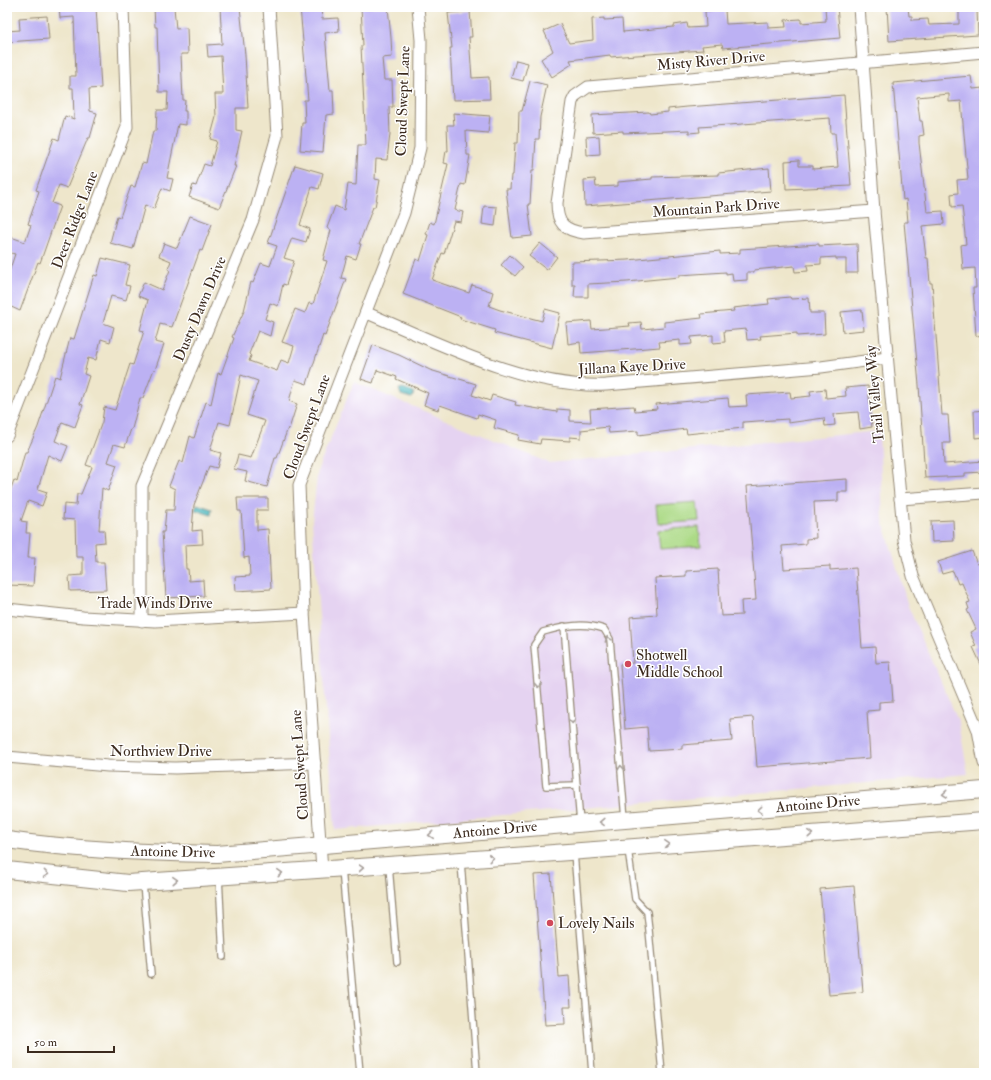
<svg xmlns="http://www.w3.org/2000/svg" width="991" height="1080" font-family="'IM FELL Double Pica',serif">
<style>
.built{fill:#e5d3f1}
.green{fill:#acda86;stroke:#748252}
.water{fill:#44b5bb;stroke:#40706c}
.building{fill:#bcb1f3}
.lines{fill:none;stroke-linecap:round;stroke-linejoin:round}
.service-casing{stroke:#948874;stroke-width:8}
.minor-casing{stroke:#948874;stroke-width:13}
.secondary-casing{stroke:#948874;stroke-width:18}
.service{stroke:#fff;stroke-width:5.5}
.minor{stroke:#fff;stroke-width:11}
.secondary{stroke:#fff;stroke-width:16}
.oneway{stroke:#a79f9a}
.poi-dot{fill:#d1495b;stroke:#fff;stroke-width:1.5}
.labels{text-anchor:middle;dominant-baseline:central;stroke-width:3;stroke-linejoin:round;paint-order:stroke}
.street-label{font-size:15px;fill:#3b2a1e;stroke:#fff}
.poi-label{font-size:15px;fill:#3b2a1e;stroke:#fff;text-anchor:start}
</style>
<rect width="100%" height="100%" fill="#fff"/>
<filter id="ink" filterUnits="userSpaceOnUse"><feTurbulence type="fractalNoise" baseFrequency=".025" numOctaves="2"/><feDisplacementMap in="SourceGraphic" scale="8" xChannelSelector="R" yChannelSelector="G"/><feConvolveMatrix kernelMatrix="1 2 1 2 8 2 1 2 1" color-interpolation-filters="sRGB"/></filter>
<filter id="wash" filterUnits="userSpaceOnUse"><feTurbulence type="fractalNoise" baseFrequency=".012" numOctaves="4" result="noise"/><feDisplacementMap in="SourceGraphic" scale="16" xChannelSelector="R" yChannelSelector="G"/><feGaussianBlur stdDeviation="0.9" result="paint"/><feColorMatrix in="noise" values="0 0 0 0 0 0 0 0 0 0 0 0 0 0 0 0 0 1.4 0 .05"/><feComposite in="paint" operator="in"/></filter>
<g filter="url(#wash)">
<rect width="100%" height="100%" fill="#eee6cb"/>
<!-- built -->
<path class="built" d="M354 382 549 463 879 431 883 520 908 606 959 723 968 774 335 830 312 521 318 469Z"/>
<!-- green -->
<g class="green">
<path d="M697 502 699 521 658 524 656 505Z"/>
<path d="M699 527 701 546 660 549 658 530Z"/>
</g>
<!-- water -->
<g class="water">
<path d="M403 388 414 392 413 397 411 398 401 395 399 389Z"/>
<path d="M197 504 212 509 211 515 195 510Z"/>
</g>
<g id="blocks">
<!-- building -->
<g class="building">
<path d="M59 7H96L101 88 89 89 90 111 97 113 90 138H88L67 188 59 185 52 203 60 206 40 263 38 262 20 311 7 305V278L15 254 7 252V248L11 237 25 242 31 225 28 224 39 191 36 190 54 138 59 140 65 116 74 119 73 88H70V76H76L74 17 60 18Z"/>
<path d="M154 7H174L176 29 187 28 188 54H181L183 100H185L184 111H186V125L178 124 167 178 173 179 170 191 162 188 154 209 145 205 133 249 110 243 117 216 120 217 131 186 135 187 142 163 146 164 153 131H156L157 110H167L168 92H159L157 27H155Z"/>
<path d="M220 7H240L245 55 248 108H236V130L242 131 234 166H236L219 208 189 197 193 185 196 186 204 164 210 166 217 141 210 139 216 117 215 94H223L221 56 208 57 207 45 222 44Z"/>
<path d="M300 7H321L322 19 338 18 339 31 325 33 330 90H333L334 114 326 115 323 152 300 150 302 123H305L304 100H308Z"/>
<path d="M361 7H388L391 38 392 57 382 58 384 80H392L393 107H389L390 134 387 160 376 159 375 179 380 180 375 207H373L359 244H361L356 259 347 256 341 278 346 279 325 336 323 335 307 384 295 380 289 401 297 404 289 429 288 428 277 458H275L267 487 245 481 247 472 234 469 238 455 251 458 265 421 247 415 258 381 241 375 230 425 219 422 210 450 221 453 217 468 209 466 194 505 192 531 202 530 203 544 185 545 186 569H188L189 581 203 580 204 596 166 598 162 532H164L166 510H174L175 489 169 486 179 461 183 463 190 436 194 438 206 402 211 404 218 373 221 374 234 338 232 337 244 311 251 282 253 283 261 263 270 266 277 246 268 243 295 165 323 173 319 189 312 187 300 225 310 229 306 242 292 238 284 258 294 261 286 285 283 284 278 306 270 303 265 319 273 322 270 336 258 331 249 354 251 356 249 361 277 371 281 360 289 363 294 346 282 342 295 309 305 313 309 303 313 304 327 261 323 260 331 230 327 228 335 206 344 210 348 184 356 185 358 145H366L361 46H363Z"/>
<path d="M825 7H837L840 38 723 48 722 44 702 46 703 50 610 57V55L570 60 572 64 552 77 541 59 553 51 544 31 560 24 569 43 593 40 592 19 604 18V20L622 19 623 32 674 27V25L687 23 688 28 706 27 705 11 725 10 726 24 768 22V28L786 27 785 20 801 19V23L826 21Z"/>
<path d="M887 7H908L909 16H912V20L928 19 929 25 959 24V11L977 10 978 35 889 41Z"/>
<path d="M470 11 472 37H469L472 78 489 77 490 99 453 100 450 48H452L448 13Z"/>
<path d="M47 16 49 39 7 42V31L20 30 19 18Z"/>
<path d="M516 60 528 63 523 81 511 78Z"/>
<path d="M971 76 973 89 983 88 984 101V335L976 336 973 288H976L975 268 963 269 961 245 966 244 962 206 952 207 951 194 958 193 957 180 968 179 961 101 949 102V94L917 97 920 121H922L924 135 919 136V143L927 212 943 211 944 224 922 226 925 249 926 258H928L930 283H932L942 415H948L950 443H943L944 464 984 461V472L965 473V476L925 478 919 385 904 222H908L906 199 903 200 893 83Z"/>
<path d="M530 81 547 85 540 117 539 139H536L534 170H532L530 204H528L532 236 512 238 506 189H510L511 175H513L515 143H518L519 111H522Z"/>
<path d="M844 95 851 186 786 189 785 161 799 160V166H813V169L838 167 835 133H831L830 118 699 127 700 132 689 133V130L623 133V131L593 133 592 115 649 112 650 114 668 112V109L687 107Z"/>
<path d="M453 113 490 116 488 133 466 131 467 155H470L465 185 461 184 455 210 463 212 461 222 454 221 444 254 442 253 432 280 469 293 472 285 493 292 489 306 500 310 542 321 545 309 560 313 552 348 494 333 495 330 460 319 461 317 403 294 416 259 420 261 428 235 426 234 430 222 434 224 448 164 444 163 446 151H448L447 125H454Z"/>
<path d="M599 136 600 154 587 155 586 137Z"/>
<path d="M769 168 771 191 585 206 584 180 595 179 596 187 618 186V182L652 179V177L718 175V173Z"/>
<path d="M484 206 497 207 495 226 482 224Z"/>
<path d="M190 216 212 224 202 251 200 250 172 327 160 324 155 342 164 344 155 370 154 369 143 398H140L132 429H131L125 447 114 444 108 462 117 465 108 491 102 488 99 530H104L105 542 95 543 96 562H104L106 590 70 591 69 576 83 575V557H76L75 520 63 519 64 504 76 505 77 494H81L92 467 86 465 102 422 104 407 115 410 130 364 133 365 144 331 140 330 148 300 138 296 144 282 162 290 170 270 168 269 171 261 159 256 164 243 177 248Z"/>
<path d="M540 243 557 257 547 270 529 256Z"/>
<path d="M819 244V246L857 244 858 273H846V259H836V257L821 258V264L807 265 808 271 795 272 794 266 754 270V272H747V280L733 281 732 273 726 274V272L679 275V277L627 282 588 284V297H574L575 285H572V262L628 260 720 251V254L740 253V249Z"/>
<path d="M510 255 523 267 515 276 501 265Z"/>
<path d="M102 258 130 265 125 285 130 286 126 300 111 296 103 323 114 327 110 342 101 339 96 360 88 358 84 374 89 376 80 404 83 405 75 427 62 422 55 441 68 446 62 461 48 455 38 489 47 492 42 506 28 501 21 521 27 522 26 533H30L28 558H35L33 586 7 585V534H9L11 509 7 507V499L14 480 17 482 25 452H27L38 427 55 376 60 378 70 338 74 339 94 275 97 276Z"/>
<path d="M790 297 791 299 809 298 810 313H824L825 334 797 336V333L760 336 761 339 747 340 746 329 724 331 725 342 713 343V335L691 337 692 344 680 345V340L659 342 660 347 581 353 580 342 568 344 566 323 591 321 592 329 630 326 629 323 641 322 642 329 664 327V322L702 318 701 314 734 311 733 308 769 304 768 299Z"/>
<path d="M862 310 864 330 843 332 841 312Z"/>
<path d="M373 345 399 355 430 370 476 384 472 395 490 401 492 395 516 402 515 405 557 412V409L570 410V421L591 422 590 409 634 406 635 411 657 409 656 404 728 398 729 407 747 406 746 395 790 392 791 398 811 396 810 391 825 389 826 398 846 396 845 388 868 386 872 427 860 429 858 412 834 414 835 425 825 426 824 418 788 423V419L743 422V428L687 434 686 429 638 435V431L609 433 608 427 581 430V438L570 437V441L541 439 540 444 518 440 519 435 494 428 496 420 478 414 477 418 440 405 438 410 424 405 428 393 396 379 397 377 377 370 373 383 361 379Z"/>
<path d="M984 410V437L975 438 974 411Z"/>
<path d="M847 479V492H838V501L814 502 816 538 806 539V544L782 546 784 569 830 566V570L856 568 862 648 875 647 876 663 890 662 893 701 879 702V710L867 711 870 758 757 767 753 717 730 719 732 741 682 745V749L649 751 647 727 625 729 620 664 633 663 630 617 657 615 655 578 686 576V571L718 569 721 616 742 615 741 601 756 600 747 486Z"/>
<path d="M237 498H268V510H257V530L268 529 271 589 236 591 235 577 250 576 249 557 244 558 242 523 241 511H238Z"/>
<path d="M953 520 954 541 932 542 931 521Z"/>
<path d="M972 551 977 564 984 561V671L973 647 976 646 970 632 976 629 967 610 969 609 967 603 970 602 962 583 958 584 953 571 942 574 938 562Z"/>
<path d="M551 874 559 977 569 976 571 1007H564L565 1024 545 1025 534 875Z"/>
<path d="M854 886 863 992 829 995 820 889Z"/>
</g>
</g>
</g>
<g filter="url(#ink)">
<use href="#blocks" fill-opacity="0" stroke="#948874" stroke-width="1"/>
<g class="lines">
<!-- service casing -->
<g class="service-casing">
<g id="service">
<path d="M564 626 580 823"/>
<path d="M577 785 546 786 534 645 543 632C564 626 583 622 604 629L610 639 625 819"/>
<path d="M628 849 635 899 647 912 649 930 662 1073"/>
<path d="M574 853 592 1073"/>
<path d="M461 862 477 1073"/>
<path d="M389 866 397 962"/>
<path d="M342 869 360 1073"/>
<path d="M219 877 223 957"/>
<path d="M143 884 151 974"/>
</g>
</g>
<!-- minor casing -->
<g class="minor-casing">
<g id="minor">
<path d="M859 7 874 211 904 540 913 576 978 730 984 763"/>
<path d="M874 211 584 233C564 230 557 224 557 203L572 102 575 96 588 87 984 52"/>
<path d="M367 313C438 343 528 389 606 385L821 367 887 358"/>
<path d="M7 436 127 127 123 7"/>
<path d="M900 499 984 493"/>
<path d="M7 609 83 617 155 621 304 613"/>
<path d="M142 621V486L253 220 277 136 269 7"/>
<path d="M7 757 108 766 175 768 315 763"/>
<path d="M322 870 304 613 299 485 404 213 420 148 421 40 418 7"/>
</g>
</g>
<!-- secondary casing -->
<g class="secondary-casing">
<g id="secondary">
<path d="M7 840C77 850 146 853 217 854L984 790"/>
<path d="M7 870 128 883 461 860 984 821"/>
</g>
</g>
<!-- service -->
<use href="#service" class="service"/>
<!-- minor -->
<use href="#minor" class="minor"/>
<!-- secondary -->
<use href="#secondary" class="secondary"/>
</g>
<!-- one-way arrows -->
<defs><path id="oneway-chevron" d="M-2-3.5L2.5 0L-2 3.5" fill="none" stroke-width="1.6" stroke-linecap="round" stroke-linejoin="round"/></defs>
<g class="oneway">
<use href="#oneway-chevron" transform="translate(608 639) rotate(-108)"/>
<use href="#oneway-chevron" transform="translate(538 685) rotate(85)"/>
<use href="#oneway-chevron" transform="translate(572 721) rotate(85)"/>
<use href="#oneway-chevron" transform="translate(621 768) rotate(-95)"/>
<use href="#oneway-chevron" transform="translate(945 794) rotate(175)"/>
<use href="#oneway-chevron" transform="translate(760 810) rotate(175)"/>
<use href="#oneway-chevron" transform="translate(602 822) rotate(178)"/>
<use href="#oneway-chevron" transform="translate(810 834) rotate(-4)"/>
<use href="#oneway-chevron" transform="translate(431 835) rotate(175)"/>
<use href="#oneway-chevron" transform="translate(667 844) rotate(-4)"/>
<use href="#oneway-chevron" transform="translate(491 858) rotate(-4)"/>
<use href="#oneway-chevron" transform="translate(361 868) rotate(-4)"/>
<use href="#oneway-chevron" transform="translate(280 873) rotate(-4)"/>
<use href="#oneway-chevron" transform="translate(46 874) rotate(6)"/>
<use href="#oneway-chevron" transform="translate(175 880) rotate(-4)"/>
</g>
</g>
<!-- markers -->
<g class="poi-dot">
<circle cx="628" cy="664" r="4"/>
<circle cx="550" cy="923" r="4"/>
</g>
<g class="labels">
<!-- street labels -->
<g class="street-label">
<text transform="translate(711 61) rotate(-5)">Misty River Drive</text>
<text transform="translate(403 101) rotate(-88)">Cloud Swept Lane</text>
<text transform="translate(716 208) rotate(-4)">Mountain Park Drive</text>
<text transform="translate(75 220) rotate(-69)">Deer Ridge Lane</text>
<text transform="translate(200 309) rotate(-67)">Dusty Dawn Drive</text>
<text transform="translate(632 367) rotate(-3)">Jillana Kaye Drive</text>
<text transform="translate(875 394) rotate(-95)">Trail Valley Way</text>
<text transform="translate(307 427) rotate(-70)">Cloud Swept Lane</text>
<text x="155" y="603">Trade Winds Drive</text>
<text x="161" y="751">Northview Drive</text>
<text transform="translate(300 765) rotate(-94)">Cloud Swept Lane</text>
<text transform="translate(818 804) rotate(-5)">Antoine Drive</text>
<text transform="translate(495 830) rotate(-5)">Antoine Drive</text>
<text transform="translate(173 852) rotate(1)">Antoine Drive</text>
</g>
<!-- poi labels -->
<g class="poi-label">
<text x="636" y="655">Shotwell<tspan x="636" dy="17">Middle School</tspan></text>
<text x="558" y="923">Lovely Nails</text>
</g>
</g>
<!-- margin -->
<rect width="991" height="1080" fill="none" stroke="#fff" stroke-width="24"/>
<!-- scale -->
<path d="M28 1046v6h86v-6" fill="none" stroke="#3b2a1e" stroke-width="2"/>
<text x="34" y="1046" font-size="12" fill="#3b2a1e" stroke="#ffffff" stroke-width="3" paint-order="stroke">50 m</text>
</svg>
